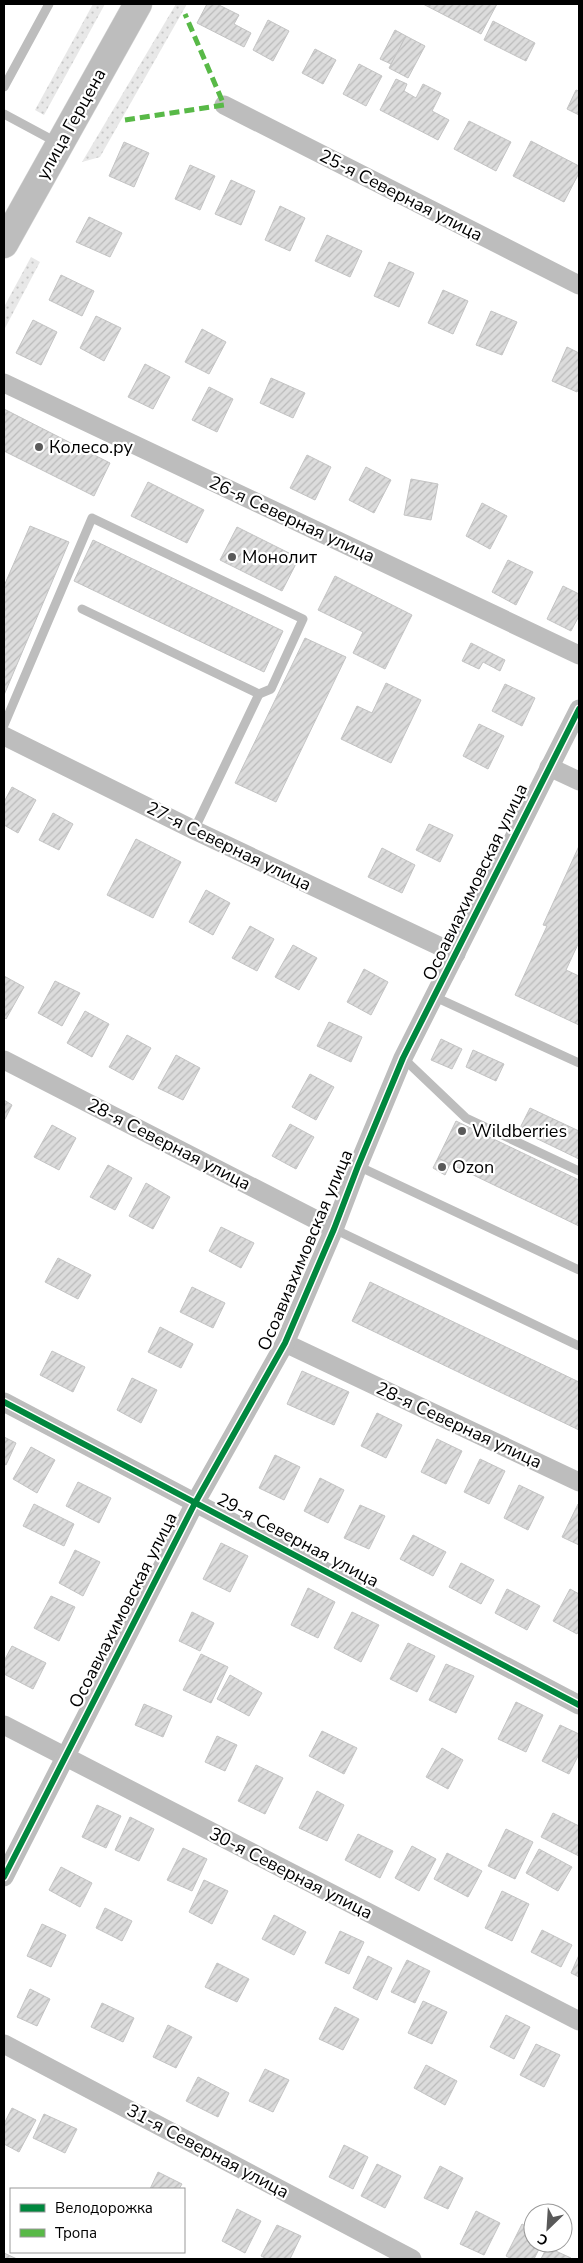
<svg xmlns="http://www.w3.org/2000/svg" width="583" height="2263" font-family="'Nunito Sans',sans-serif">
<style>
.grass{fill:url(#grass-dots)}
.building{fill:url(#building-hatch);stroke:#c4c4c4}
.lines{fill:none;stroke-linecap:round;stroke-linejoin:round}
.primary-casing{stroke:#dbdbdb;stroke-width:29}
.lane{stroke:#bdbdbd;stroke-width:9}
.street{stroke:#bdbdbd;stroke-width:19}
.primary{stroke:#bdbdbd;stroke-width:28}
.quiet{stroke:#58b947;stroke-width:5;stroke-dasharray:10 5;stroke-linecap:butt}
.cycleway-casing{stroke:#fff;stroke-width:9}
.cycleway{stroke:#00873e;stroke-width:6}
.poi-dot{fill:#595959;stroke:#fff;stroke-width:2}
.labels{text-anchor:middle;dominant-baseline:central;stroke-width:4.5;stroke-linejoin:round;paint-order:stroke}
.street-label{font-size:18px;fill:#000;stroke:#fff}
.poi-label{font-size:18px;fill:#000;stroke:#fff;text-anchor:start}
</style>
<defs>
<pattern id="grass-dots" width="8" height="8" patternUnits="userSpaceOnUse" patternTransform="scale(1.25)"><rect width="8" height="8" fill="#e8e8e8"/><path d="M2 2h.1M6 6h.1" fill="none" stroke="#c5c5c5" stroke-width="1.8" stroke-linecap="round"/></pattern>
<pattern id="building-hatch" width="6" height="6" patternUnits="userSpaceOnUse" patternTransform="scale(1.25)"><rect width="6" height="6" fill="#dcdcdc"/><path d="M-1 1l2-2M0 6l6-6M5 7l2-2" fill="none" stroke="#bbb"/></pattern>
</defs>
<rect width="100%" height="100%" fill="#fff"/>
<!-- grass -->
<g class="grass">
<path d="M93 4H105L44 115 35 110Z"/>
<path d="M176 4H187L100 157 82 162Z"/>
<path d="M31 257 40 262 4 330V307Z"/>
</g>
<!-- building -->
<g class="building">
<path d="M207 4H217L239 15 234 24 251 33 244 47 197 23Z"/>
<path d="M423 4H497L481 34Z"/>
<path d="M268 20 289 31 273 61 253 50Z"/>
<path d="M493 21 535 43 526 61 484 40Z"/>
<path d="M395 30 406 36 391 64 380 59Z"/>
<path d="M406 36 425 46 408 78 389 68Z"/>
<path d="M315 49 336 60 323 84 302 73Z"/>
<path d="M359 64 382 76 366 106 343 94Z"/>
<path d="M396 79 407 84 404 91 416 98 423 84 441 93 432 111 449 120 438 140 380 110Z"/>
<path d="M576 90 579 91V115L567 109Z"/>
<path d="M469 121 511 142 496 171 454 149Z"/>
<path d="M531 141 579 166V173L564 202 513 176Z"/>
<path d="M124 142 149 153 134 187 109 176Z"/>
<path d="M190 165 215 176 200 210 175 199Z"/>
<path d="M231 180 255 191 241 225 215 214Z"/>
<path d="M280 206 305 218 290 251 265 240Z"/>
<path d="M89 217 122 233 110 257 76 242Z"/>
<path d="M327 235 362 251 350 277 315 261Z"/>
<path d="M389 262 414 273 399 307 374 296Z"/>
<path d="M61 275 94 291 82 316 49 300Z"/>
<path d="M443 290 468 301 453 334 428 323Z"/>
<path d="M491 311 517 322 502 355 476 345Z"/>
<path d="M96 316 121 328 104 361 80 348Z"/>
<path d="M33 320 57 332 41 365 16 353Z"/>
<path d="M202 329 226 342 209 374 185 362Z"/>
<path d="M567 347 579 353V388L577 392 552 381Z"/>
<path d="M145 364 170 377 153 409 128 397Z"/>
<path d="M271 378 305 393 293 418 260 403Z"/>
<path d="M209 387 233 399 217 432 192 420Z"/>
<path d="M4 409 110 463 94 496 4 451Z"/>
<path d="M307 455 331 467 315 500 290 488Z"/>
<path d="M366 467 391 480 374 513 349 500Z"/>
<path d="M411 479 438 484 431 520 404 515Z"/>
<path d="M148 482 204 510 187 543 131 516Z"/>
<path d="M482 503 507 516 490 549 466 536Z"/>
<path d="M30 526 69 542 4 695V586Z"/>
<path d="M237 527 299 558 282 591 220 560Z"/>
<path d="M93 540 283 631 264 672 74 581Z"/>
<path d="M508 560 533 572 516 605 492 592Z"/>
<path d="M335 576 412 615 385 669 353 653 363 632 318 610Z"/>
<path d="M563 586 579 594V616L571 631 547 619Z"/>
<path d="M305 638 346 657 276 802 235 783Z"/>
<path d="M471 643 505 660 500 671 483 662 479 669 462 661Z"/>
<path d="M386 683 421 700 391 763 341 739 357 706 372 713Z"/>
<path d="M505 684 535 698 522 726 492 711Z"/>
<path d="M479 724 504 736 488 769 463 756Z"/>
<path d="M12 787 36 800 18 833 4 825V802Z"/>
<path d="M53 813 73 824 59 850 39 840Z"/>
<path d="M429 824 453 835 440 862 416 850Z"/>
<path d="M136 839 181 862 153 918 107 895Z"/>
<path d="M579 846V942L566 970 579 976V1025L515 995 547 926 543 925Z"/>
<path d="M382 848 415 865 402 893 368 877Z"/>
<path d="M206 890 230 903 213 935 189 922Z"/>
<path d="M250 926 274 939 257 971 232 958Z"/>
<path d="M293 945 317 958 299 990 275 977Z"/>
<path d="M364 969 388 982 371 1015 347 1002Z"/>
<path d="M4 976 24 987 6 1019 4 1017Z"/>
<path d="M55 981 80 993 62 1026 38 1013Z"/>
<path d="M85 1011 109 1024 92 1057 67 1043Z"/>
<path d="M329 1022 362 1037 351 1062 317 1046Z"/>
<path d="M127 1035 151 1048 133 1080 109 1067Z"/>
<path d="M441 1039 462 1049 452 1069 431 1060Z"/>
<path d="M473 1050 504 1064 496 1081 466 1067Z"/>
<path d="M176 1055 200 1068 183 1100 158 1088Z"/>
<path d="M310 1074 334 1087 316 1120 292 1107Z"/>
<path d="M4 1100 12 1105 4 1121Z"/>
<path d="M530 1108 579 1131V1159L519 1130Z"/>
<path d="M456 1121 579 1180V1226L438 1158Z"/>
<path d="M290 1124 314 1137 296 1169 272 1156Z"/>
<path d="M52 1125 76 1138 59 1170 34 1157Z"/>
<path d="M438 1158 450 1164 445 1175 433 1168Z"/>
<path d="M108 1165 132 1178 115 1210 90 1197Z"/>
<path d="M146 1183 170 1197 153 1229 129 1216Z"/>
<path d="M221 1227 254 1243 241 1268 209 1251Z"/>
<path d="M58 1258 91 1275 78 1299 45 1282Z"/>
<path d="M370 1282 579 1382V1430L352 1321Z"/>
<path d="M192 1287 225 1303 213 1328 180 1312Z"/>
<path d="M160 1327 193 1344 181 1368 148 1352Z"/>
<path d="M52 1351 85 1367 73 1392 40 1375Z"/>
<path d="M302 1371 349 1392 334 1425 287 1404Z"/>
<path d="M132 1378 157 1390 141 1423 117 1410Z"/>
<path d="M377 1413 402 1425 386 1458 361 1446Z"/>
<path d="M4 1437 16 1443 6 1465 4 1464Z"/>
<path d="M437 1439 462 1451 446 1484 421 1472Z"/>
<path d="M31 1447 55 1460 37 1493 13 1479Z"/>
<path d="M275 1455 300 1467 284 1500 259 1488Z"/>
<path d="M480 1459 505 1471 489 1504 464 1492Z"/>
<path d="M320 1478 344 1490 328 1523 304 1511Z"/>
<path d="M78 1482 111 1498 99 1523 66 1506Z"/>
<path d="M519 1485 544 1497 528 1530 504 1518Z"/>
<path d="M34 1504 74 1524 64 1546 23 1526Z"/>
<path d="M578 1504 579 1505V1545L562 1537Z"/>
<path d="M360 1505 385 1516 369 1549 344 1538Z"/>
<path d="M413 1535 446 1552 433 1576 400 1559Z"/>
<path d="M221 1543 248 1556 230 1592 203 1579Z"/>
<path d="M75 1550 100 1562 83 1596 59 1583Z"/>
<path d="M461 1563 494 1580 481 1604 449 1587Z"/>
<path d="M308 1588 335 1602 318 1638 291 1625Z"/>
<path d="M507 1589 540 1606 527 1630 495 1613Z"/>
<path d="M570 1589 579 1594V1630L577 1634 553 1621Z"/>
<path d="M51 1596 75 1607 59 1641 34 1628Z"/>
<path d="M192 1612 214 1623 200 1651 179 1641Z"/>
<path d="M352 1612 379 1625 361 1662 334 1648Z"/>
<path d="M408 1643 435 1656 417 1692 390 1679Z"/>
<path d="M12 1646 46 1663 33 1689 4 1674V1661Z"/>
<path d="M201 1654 228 1667 211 1703 183 1690Z"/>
<path d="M446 1664 474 1676 456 1713 429 1700Z"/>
<path d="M230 1675 262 1693 249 1716 217 1699Z"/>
<path d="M516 1702 543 1715 526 1752 498 1739Z"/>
<path d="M144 1704 172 1716 163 1737 135 1725Z"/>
<path d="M560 1725 579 1734V1754L569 1774 542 1761Z"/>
<path d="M322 1731 357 1748 344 1774 309 1756Z"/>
<path d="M217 1736 237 1745 225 1771 205 1762Z"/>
<path d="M442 1748 463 1760 448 1789 426 1777Z"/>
<path d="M256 1765 283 1778 265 1814 238 1801Z"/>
<path d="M317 1791 344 1805 327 1841 299 1828Z"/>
<path d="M97 1805 121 1816 106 1848 82 1837Z"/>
<path d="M553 1813 579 1826V1856L541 1837Z"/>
<path d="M130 1817 154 1829 139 1861 115 1850Z"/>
<path d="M506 1829 533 1842 515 1879 488 1866Z"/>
<path d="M358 1834 393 1851 380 1878 345 1860Z"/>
<path d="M412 1846 436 1859 419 1891 395 1878Z"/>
<path d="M183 1848 207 1859 192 1891 167 1880Z"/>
<path d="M539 1849 572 1867 558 1891 526 1873Z"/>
<path d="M447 1853 482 1871 468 1897 434 1879Z"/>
<path d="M61 1867 92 1883 80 1907 49 1890Z"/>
<path d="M204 1880 228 1891 212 1924 189 1912Z"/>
<path d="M502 1891 529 1904 512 1941 485 1928Z"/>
<path d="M105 1908 132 1921 122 1941 96 1928Z"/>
<path d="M274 1915 306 1932 294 1955 262 1939Z"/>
<path d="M42 1924 66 1935 51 1967 27 1956Z"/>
<path d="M542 1930 572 1945 561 1967 531 1952Z"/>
<path d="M340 1931 364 1942 349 1974 325 1963Z"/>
<path d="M579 1955V1977L571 1973Z"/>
<path d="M368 1956 392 1968 377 2000 353 1988Z"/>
<path d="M407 1960 430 1971 415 2003 391 1992Z"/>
<path d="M217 1963 249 1979 237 2002 205 1987Z"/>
<path d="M30 1989 50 1999 37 2026 17 2017Z"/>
<path d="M423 2001 447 2012 432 2044 408 2033Z"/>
<path d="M102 2003 134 2018 123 2042 91 2027Z"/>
<path d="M335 2007 359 2019 343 2050 319 2039Z"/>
<path d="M506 2015 530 2027 514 2059 490 2047Z"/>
<path d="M168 2025 192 2037 176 2068 153 2057Z"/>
<path d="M536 2044 560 2055 544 2087 520 2075Z"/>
<path d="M426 2065 457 2081 445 2105 414 2088Z"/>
<path d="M265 2069 289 2080 273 2112 249 2101Z"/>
<path d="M198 2077 229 2093 218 2117 186 2101Z"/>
<path d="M12 2108 36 2120 19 2152 4 2144V2124Z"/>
<path d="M44 2114 77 2129 65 2153 33 2138Z"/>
<path d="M344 2145 368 2157 353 2189 329 2177Z"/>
<path d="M377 2164 401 2176 385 2208 361 2196Z"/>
<path d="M440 2166 463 2178 448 2209 424 2198Z"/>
<path d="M158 2172 182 2184 179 2189H150Z"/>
<path d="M237 2209 261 2221 245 2253 222 2241Z"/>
<path d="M476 2211 500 2223 484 2255 460 2244Z"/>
<path d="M522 2224 533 2230V2243H542L534 2259H512L506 2256Z"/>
<path d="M277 2225 301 2236 290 2259H267L261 2256Z"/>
<path d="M547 2247 571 2258 570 2259H541Z"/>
<path d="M4 2253 17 2259H4Z"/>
</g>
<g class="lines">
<!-- primary casing -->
<g class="primary-casing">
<path id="primary" d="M4 244 138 4"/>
</g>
<!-- lane -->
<g class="lane">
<path d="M4 87 49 4"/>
<path d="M4 114 58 143"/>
<path d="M82 609 259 694 194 830"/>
<path d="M4 725 92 518 303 619 271 689 259 694"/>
<path d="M435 997 579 1063"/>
<path d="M403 1058 466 1118 579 1171"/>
<path d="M358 1166 579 1270"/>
<path d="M334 1229 579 1346"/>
</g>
<!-- street -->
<g class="street">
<path d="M224 105 579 285"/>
<path d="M4 383 579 655"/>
<path d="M4 736 194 830 456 954"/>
<path d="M549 767 579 781"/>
<path d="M4 1060 334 1229"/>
<path d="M285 1343 579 1482"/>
<path d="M4 1402 579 1705"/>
<path d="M4 1725 579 2021"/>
<path d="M4 1877 195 1503 285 1343 334 1229 358 1166 403 1058 579 709"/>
<path d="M4 2044 412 2259"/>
</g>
<!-- primary -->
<use href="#primary" class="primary"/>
<!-- quiet -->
<path class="quiet" d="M125 120 224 105 185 14"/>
<!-- cycleway casing -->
<g class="cycleway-casing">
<g id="cycleway">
<path d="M4 1402 579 1705"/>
<path d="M4 1877 195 1503 285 1343 334 1229 358 1166 403 1058 579 709"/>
</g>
</g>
<!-- cycleway -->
<use href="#cycleway" class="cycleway"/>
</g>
<!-- markers -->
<g class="poi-dot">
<circle cx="39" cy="447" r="5"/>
<circle cx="232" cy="557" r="5"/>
<circle cx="462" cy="1131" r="5"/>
<circle cx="442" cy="1167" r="5"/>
</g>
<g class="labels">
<!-- street labels -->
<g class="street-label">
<text transform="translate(71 124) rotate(-61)">улица Герцена</text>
<text transform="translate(401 195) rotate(27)">25-я Северная улица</text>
<text transform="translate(292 519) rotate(25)">26-я Северная улица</text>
<text transform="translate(229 846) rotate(26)">27-я Северная улица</text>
<text transform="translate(475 882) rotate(-64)">Осоавиахимовская улица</text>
<text transform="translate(169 1144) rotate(27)">28-я Северная улица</text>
<text transform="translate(305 1250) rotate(-67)">Осоавиахимовская улица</text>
<text transform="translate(459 1425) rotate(25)">28-я Северная улица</text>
<text transform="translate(298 1540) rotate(28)">29-я Северная улица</text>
<text transform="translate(123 1610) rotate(-63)">Осоавиахимовская улица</text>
<text transform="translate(291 1873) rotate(27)">30-я Северная улица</text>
<text transform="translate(208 2151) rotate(28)">31-я Северная улица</text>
</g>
<!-- poi labels -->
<g class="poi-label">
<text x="49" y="447">Колесо.ру</text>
<text x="242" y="557">Монолит</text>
<text x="472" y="1131">Wildberries</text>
<text x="452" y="1167">Ozon</text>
</g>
</g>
<!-- border -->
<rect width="583" height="2263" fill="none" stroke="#000000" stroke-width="10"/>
<!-- legend -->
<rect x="10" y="2188" width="175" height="65" fill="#ffffff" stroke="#999999"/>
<rect x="20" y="2204" width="25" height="8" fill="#00873e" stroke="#999999"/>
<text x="55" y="2213" font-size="15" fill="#000000">Велодорожка</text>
<rect x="20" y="2229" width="25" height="8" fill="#58b947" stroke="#999999"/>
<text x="55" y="2238" font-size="15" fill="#000000">Тропа</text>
<!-- north arrow -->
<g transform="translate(548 2228) rotate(205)"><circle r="24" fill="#ffffff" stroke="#999999"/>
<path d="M0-4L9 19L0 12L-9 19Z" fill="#595959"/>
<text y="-8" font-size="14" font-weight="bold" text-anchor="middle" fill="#000000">С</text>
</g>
</svg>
